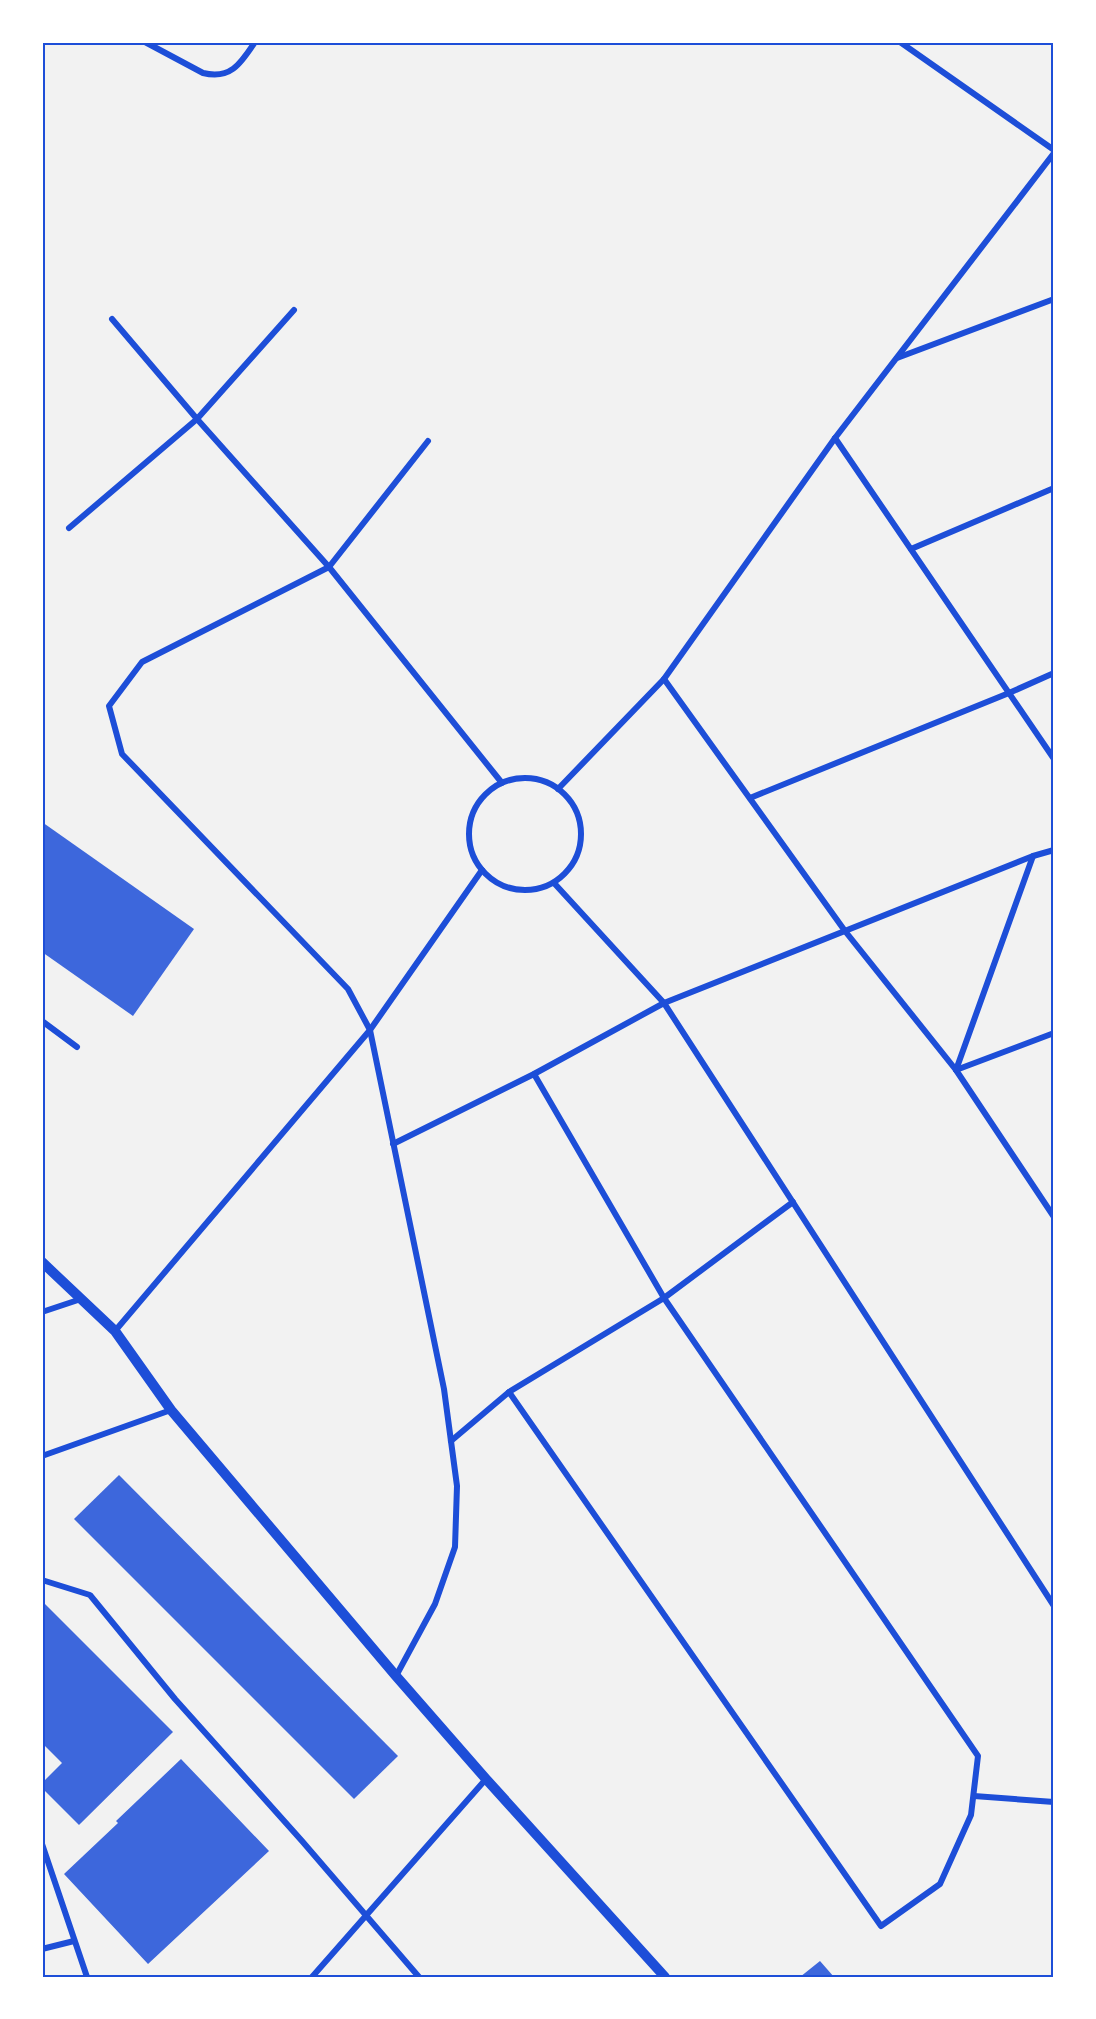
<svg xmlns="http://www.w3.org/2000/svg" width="1096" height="2019" font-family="'Alegreya Sans',sans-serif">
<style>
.building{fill:#3d67dc}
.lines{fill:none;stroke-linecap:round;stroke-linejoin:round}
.minor{stroke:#1d4ed8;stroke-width:6}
.tertiary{stroke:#1d4ed8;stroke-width:10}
.neatline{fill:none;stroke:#1d4ed8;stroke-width:2}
</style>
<rect width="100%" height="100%" fill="#f2f2f2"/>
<!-- building -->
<g class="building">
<path d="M42 822 194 929 133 1016 42 952Z"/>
<path d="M119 1475 398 1756 354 1799 74 1519Z"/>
<path d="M42 1601 173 1732 79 1825 42 1788V1783L62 1763 42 1743Z"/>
<path d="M181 1759 269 1851 148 1964 64 1874 118 1823 116 1821Z"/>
<path d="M820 1961 834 1977H800Z"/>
</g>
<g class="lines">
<!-- minor -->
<g class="minor">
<path d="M145 42 203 73C231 80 241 63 255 42"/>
<path d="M900 42 1054 150"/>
<path d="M112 319 197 419 329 567 502 783"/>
<path d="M897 358 1054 299"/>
<path d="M835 438 1054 759"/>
<path d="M69 528 197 419 294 310"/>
<path d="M911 549 1054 488"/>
<path d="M664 679 845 931 956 1070 1054 1217"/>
<circle cx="525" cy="834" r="56"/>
<path d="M558 789 664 679 835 438 1054 153"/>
<path d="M750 798 1009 693 1054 673"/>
<path d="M554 883 664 1003 1054 1606"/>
<path d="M42 1021 77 1047"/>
<path d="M956 1070 1033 856"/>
<path d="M956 1070 1054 1033"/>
<path d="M393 1144 534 1074 664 1003 1033 856 1054 850"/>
<path d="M42 1312 81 1299"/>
<path d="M115 1331 370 1030 482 870"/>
<path d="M509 1392 881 1926 940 1884 971 1815 978 1756 664 1298 534 1074"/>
<path d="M451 1441 509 1392 664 1298 793 1202"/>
<path d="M42 1456 171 1410"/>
<path d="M42 1580 90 1595 175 1699 302 1841 419 1977"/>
<path d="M396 1676 435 1604 455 1547 457 1486 444 1389 370 1030 348 989 122 754 109 706 142 662 329 567 428 441"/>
<path d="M974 1796 1054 1802"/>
<path d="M42 1844 87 1977"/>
<path d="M42 1949 74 1941"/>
<path d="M312 1977 486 1779"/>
</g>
<!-- tertiary -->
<path class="tertiary" d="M42 1262 115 1331 171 1410 396 1676 486 1779 665 1977"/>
</g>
<!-- border -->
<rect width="1096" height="2019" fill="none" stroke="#ffffff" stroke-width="87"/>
<rect x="44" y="44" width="1008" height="1932" class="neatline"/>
</svg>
